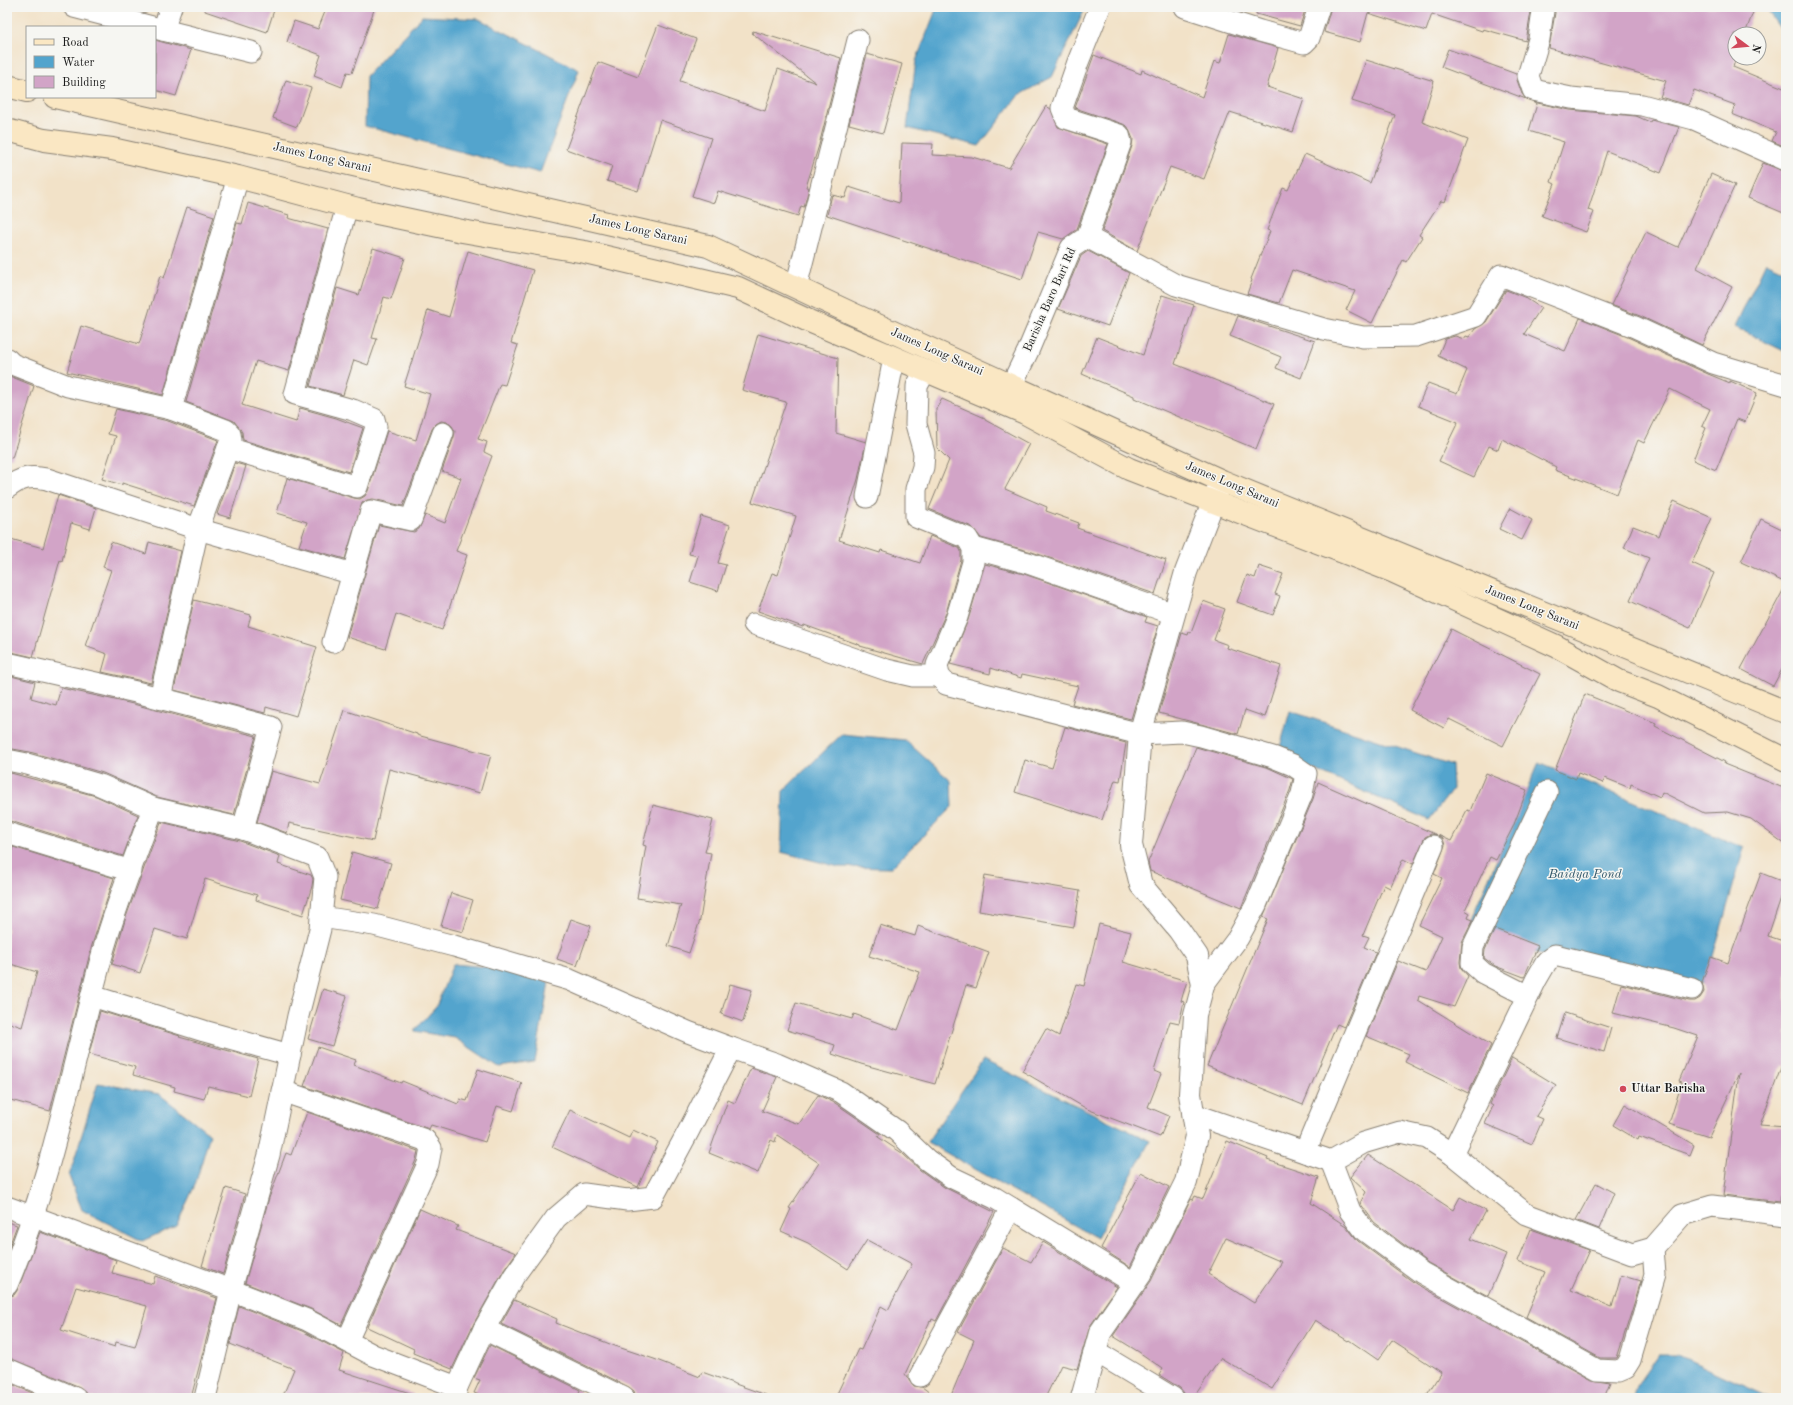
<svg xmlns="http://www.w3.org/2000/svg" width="1793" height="1405" font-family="'Old Standard TT',serif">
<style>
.water{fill:#52a4cd;stroke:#376074}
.building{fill:#d2a4c7;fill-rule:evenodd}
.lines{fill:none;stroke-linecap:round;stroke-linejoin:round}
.minor-casing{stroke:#877f72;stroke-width:23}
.tertiary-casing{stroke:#877f72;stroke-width:24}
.secondary-casing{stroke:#877f72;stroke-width:24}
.minor{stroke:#fff;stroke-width:21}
.tertiary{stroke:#fff;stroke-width:22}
.secondary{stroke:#fae7c3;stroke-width:22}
.poi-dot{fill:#d1495b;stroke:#f6f6f2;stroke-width:1.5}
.labels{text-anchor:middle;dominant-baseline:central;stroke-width:3;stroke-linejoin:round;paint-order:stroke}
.street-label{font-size:12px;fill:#1c1c1c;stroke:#f6f6f2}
.poi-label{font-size:12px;font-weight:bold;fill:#1c1c1c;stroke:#f6f6f2;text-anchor:start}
.water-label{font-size:13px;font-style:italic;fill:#34596c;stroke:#f6f6f2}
</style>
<rect width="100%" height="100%" fill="#f6f6f2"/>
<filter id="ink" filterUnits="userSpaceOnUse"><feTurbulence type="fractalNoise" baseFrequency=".025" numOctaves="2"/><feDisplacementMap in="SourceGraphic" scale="8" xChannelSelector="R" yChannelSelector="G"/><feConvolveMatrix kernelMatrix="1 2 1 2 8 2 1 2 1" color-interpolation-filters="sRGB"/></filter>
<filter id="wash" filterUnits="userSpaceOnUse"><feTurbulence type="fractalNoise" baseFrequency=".012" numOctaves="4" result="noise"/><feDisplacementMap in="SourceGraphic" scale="16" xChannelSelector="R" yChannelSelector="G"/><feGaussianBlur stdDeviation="0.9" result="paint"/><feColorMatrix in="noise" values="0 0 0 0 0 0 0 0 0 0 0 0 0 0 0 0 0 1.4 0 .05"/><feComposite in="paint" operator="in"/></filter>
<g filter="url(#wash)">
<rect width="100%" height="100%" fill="#f2e2c8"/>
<!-- water -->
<g class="water">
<path d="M937 7H1086L1052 77 1019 95 979 146 907 128 916 61Z"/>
<path d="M1771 7H1786V37L1769 13Z"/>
<path d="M422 16 479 19 579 70 540 173 365 126 366 76Z"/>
<path d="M1766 262 1786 271V352L1735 327Z"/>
<path d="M1290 711 1452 765 1453 789 1429 820 1278 754Z"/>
<path d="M842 734 905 740 951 781 952 807 891 868 839 867 781 852 783 791Z"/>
<path d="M1539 762 1744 848 1705 984 1526 951 1470 922Z"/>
<path d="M453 964 510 969 549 982 535 1062 499 1067 455 1038 414 1031 436 1007Z"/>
<path d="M983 1060 1150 1141 1097 1238 927 1142Z"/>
<path d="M98 1083 159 1094 210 1134 195 1185 176 1226 142 1241 82 1210 69 1176Z"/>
<path d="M1658 1355H1678L1772 1398H1633L1636 1386Z"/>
</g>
<g id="blocks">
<!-- building -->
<g class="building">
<path d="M205 7H275L267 32 205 11Z"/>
<path d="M327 7H375L352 73 347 72 342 87 314 76 321 55 287 42 294 21 318 29Z"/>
<path d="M1257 7H1306L1300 26 1256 14Z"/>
<path d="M1331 7H1530L1531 12 1526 41 1483 29 1482 31 1432 14 1426 31 1368 13 1360 42 1324 32Z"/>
<path d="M1554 7H1755L1745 34H1735L1736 58 1733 67 1786 89V147L1772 141 1776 132 1732 114 1735 105 1694 90 1688 105 1660 97 1666 81 1549 48 1555 13Z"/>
<path d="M658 25 696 39 680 81 765 111 778 69 816 83 752 33 753 31 841 58 819 145 806 187 809 188 804 207 801 206 798 216 718 191 714 203 692 196 711 138 660 120 638 191 607 181 612 166 566 149 598 62 638 77Z"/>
<path d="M1229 34 1278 48 1267 87 1304 99 1293 132 1230 112 1204 179 1170 167 1137 251 1102 231 1132 146 1133 139 1128 127 1123 124 1075 108 1094 55 1141 74 1142 70 1202 97 1214 61 1220 63Z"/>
<path d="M155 40 191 50 176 96 155 90Z"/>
<path d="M1448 49 1516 74 1517 80 1522 94 1526 99 1441 67Z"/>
<path d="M867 54 902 64 883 133 849 124Z"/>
<path d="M1366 60 1434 81 1422 122 1468 140 1445 202 1441 201 1419 235 1422 237 1406 262 1403 260 1372 323 1346 310 1355 291 1292 270 1279 303 1247 294 1252 280 1251 279 1270 231 1267 230 1283 188 1288 190 1305 154 1370 183 1395 115 1352 101Z"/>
<path d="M286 80 311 88 297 127 273 118Z"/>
<path d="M1533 102 1570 110 1636 116 1650 122 1651 120 1679 127 1661 173 1607 151 1588 210 1594 212 1586 232 1542 216 1555 184 1551 182 1564 142 1529 131 1537 104Z"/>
<path d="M1046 106 1051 109 1058 127 1108 144 1077 229 1063 239 1038 232 1022 279 827 215 832 195 845 198 849 187 899 203 902 143 933 144 932 155 972 157 1009 168Z"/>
<path d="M1763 163 1786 172V214L1748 198Z"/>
<path d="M1711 174 1735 185 1697 268 1732 287 1702 345 1640 316 1611 305 1646 232 1678 247Z"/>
<path d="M248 203 289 215 288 218 328 229 289 371 256 361 242 405 296 422 300 408 336 418 363 428 349 472 243 440 242 432 234 421 186 402 237 223 242 224Z"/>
<path d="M187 207 214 216 163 395 67 372 81 326 139 344 160 276 164 278Z"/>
<path d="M373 248 405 258 391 299 384 297 372 338 377 339 368 365 354 360 343 395 310 386 337 288 359 295Z"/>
<path d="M468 251 533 270 511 343 518 345 505 385 500 384 478 439 487 442 484 452 492 456 456 551 467 555 442 630 396 614 385 649 347 637 379 525 414 532 419 529 425 515 445 523 461 478 442 471 454 437 455 431 452 426 447 422 441 421 436 424 432 429 403 506 373 499 367 500 362 503 345 559 299 546 307 522 277 513 287 478 354 498 360 499 365 496 368 491 387 431 416 440 430 394 404 386 428 310 449 317Z"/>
<path d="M1088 251 1129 273 1108 326 1058 309 1081 256Z"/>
<path d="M1506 290 1524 297 1541 308 1524 334 1565 351 1580 318 1630 338 1708 374 1730 383V381L1757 393 1745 422 1737 419 1716 470 1693 460 1706 428 1702 426 1710 409 1670 389 1644 443 1638 440 1617 494 1555 470 1556 467 1502 439 1498 450 1489 446 1474 477 1439 461 1458 422 1418 406 1428 383 1457 394 1467 370 1438 356 1445 339 1455 336 1464 339 1466 336 1469 337 1475 329 1486 322Z"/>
<path d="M1162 295 1194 305 1175 364 1274 404 1256 449 1184 419 1134 398V396L1082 374 1097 337 1143 355Z"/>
<path d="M1238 316 1315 341 1301 378 1276 368 1281 357 1230 336Z"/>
<path d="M758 334 838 358 836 433 866 442 858 479 839 540 880 553 881 550 920 563 930 536 959 548 961 551V560L946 613 923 664 860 646V645L804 625 803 627 758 611 772 573 778 575 796 516 752 502 786 402 742 390Z"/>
<path d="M7 375 34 386 12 458 7 457Z"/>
<path d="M942 399 985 418V420L1029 444 1005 489 1047 507 1046 511 1079 523 1077 528 1166 560 1155 594 1032 552 981 538 972 527 929 509 949 460 937 448 936 409Z"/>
<path d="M116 409 168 421 218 440 194 506 122 483V485L102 479 116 436 108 434Z"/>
<path d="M235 463 246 466 230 518 217 514Z"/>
<path d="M58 495 96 508 90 529 71 523 62 561 60 560 33 657 7 651V538L43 548Z"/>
<path d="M1674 501 1712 518 1692 563 1714 573 1690 628 1630 601 1649 558 1624 548 1633 526 1659 536Z"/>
<path d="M1510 508 1532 520 1522 540 1499 529Z"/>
<path d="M701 516 730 525 718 563 726 565 718 591 690 582 698 556 689 554Z"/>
<path d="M1761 519 1786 531V583L1741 562Z"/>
<path d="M111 542 146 554 149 542 181 551 151 683 102 672 107 654 85 646 111 570 103 567Z"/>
<path d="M985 564 1024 574 1147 617 1145 622 1158 626 1131 719 1072 704 1078 686 1022 674 1021 678 991 668 990 674 950 664 968 620Z"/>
<path d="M1259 566 1283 574 1275 594 1280 596 1273 615 1237 602 1247 575 1255 578Z"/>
<path d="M1786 585V662L1773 686 1741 669Z"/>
<path d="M194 600 251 615 248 626 317 647 296 716 266 707 265 713 174 690Z"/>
<path d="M1203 601 1225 609 1214 640 1228 645 1227 648 1281 666 1265 717 1245 710 1238 734 1159 713 1182 633 1188 635 1189 632 1191 633Z"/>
<path d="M1451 629 1540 674 1503 746 1449 719 1444 728 1410 710Z"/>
<path d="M7 675 35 682 31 698 56 705 61 688 133 704 256 736 234 815 157 797 103 773 30 752 7 748Z"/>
<path d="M1585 694 1656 723 1655 726 1725 762 1724 764 1786 789V845L1751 819 1728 812 1704 813 1662 792 1660 797 1631 784 1630 788 1605 778 1603 783 1578 773 1576 779 1555 770Z"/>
<path d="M344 710 417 734V735L491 755 480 793 389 769 373 841 289 823 287 833 257 822 271 771 320 784Z"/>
<path d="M1065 727 1126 743 1120 781 1115 780 1102 820 1015 792 1025 760 1052 768Z"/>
<path d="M1196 747 1269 768 1293 779 1290 790 1241 908 1150 871 1148 862Z"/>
<path d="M7 772 96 796 138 815 123 856 7 820Z"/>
<path d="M1486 773 1527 790 1513 827 1496 860 1490 857 1465 910 1470 913 1468 918 1473 920 1462 942 1460 962 1461 968 1468 976 1454 1007 1419 996 1418 1000 1491 1045 1468 1093 1405 1062 1409 1054 1366 1036 1398 961 1426 972 1442 936 1419 925 1442 878 1434 874 1445 845 1443 839 1438 835 1451 841 1467 810 1470 811Z"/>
<path d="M1318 782 1437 835 1431 834 1425 837 1413 864 1403 859 1390 888 1384 885 1363 935 1369 937 1364 947 1376 952 1344 1027 1337 1024 1303 1105 1207 1066 1268 919 1263 917 1313 799Z"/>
<path d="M653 805 713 820 705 852 711 853 700 920 689 953 668 946 681 905 637 898 646 846 643 845Z"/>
<path d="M161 822 240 841 280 856 278 864 311 875 313 879 312 886 303 915 256 900 257 895 205 879 187 939 155 929 140 973 112 964 126 917Z"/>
<path d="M13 847 114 878 92 945 50 1111 7 1099V1022L22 1027 37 972 7 963V866Z"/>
<path d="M352 852 391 863 378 909 340 900Z"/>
<path d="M1761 873 1786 883 1768 936 1786 942V1067L1782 1065 1760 1125 1785 1127 1782 1171H1784L1780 1202 1723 1195 1739 1073 1709 1137 1669 1124 1682 1082 1679 1081 1698 1036 1674 1028 1613 1013 1621 984 1689 1001H1695L1700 998 1704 992 1702 982 1711 957 1728 963Z"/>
<path d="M985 875 1080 891 1074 927 979 911Z"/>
<path d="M451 893 473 900 463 932 441 926Z"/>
<path d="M571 919 591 926 577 966 557 959Z"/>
<path d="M1099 924 1131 932 1123 962 1187 981 1181 1001 1184 1002 1179 1023 1170 1021 1154 1071 1161 1074 1148 1107 1169 1116 1160 1137 1087 1109 1022 1071 1046 1029 1059 1036 1076 984 1084 986Z"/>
<path d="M880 925 915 936 918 926 989 952 976 988 966 985 935 1084 861 1064 832 1054 835 1045 787 1030 796 1003 852 1019 854 1014 898 1030 920 972 869 956Z"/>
<path d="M1495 929 1538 946 1524 977 1495 966 1484 958 1485 950Z"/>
<path d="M730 984 752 990 743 1022 721 1014Z"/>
<path d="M323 989 347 996 332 1046 308 1039Z"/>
<path d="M100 1011 180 1036 179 1037 258 1059 249 1096 208 1086 204 1099 174 1091 175 1087 133 1075 135 1067 89 1054Z"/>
<path d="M1565 1013 1611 1028 1604 1052 1557 1038Z"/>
<path d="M318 1047 356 1060 354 1065 401 1083 402 1081 458 1104 460 1099 467 1101 478 1069 522 1083 513 1111 497 1106 485 1142 431 1125 429 1129 304 1086Z"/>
<path d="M1512 1058 1556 1085 1536 1116 1543 1119 1532 1144 1485 1124 1493 1106 1490 1104Z"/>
<path d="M751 1068 777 1077 762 1111 799 1124 818 1095 835 1103 880 1134 878 1137 902 1153 920 1170 944 1187 994 1212 936 1321 932 1319 931 1322 930 1321 905 1374 914 1386 922 1387 937 1398H835L858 1349 861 1350 881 1306 888 1310 912 1264 867 1240 848 1269 808 1243 781 1231 791 1209 789 1208 819 1163 777 1135 775 1142 771 1140 758 1173 709 1153 728 1100 735 1103Z"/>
<path d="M1625 1104 1694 1145 1690 1155 1639 1137 1638 1140 1613 1125Z"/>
<path d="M570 1110 629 1138 633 1130 658 1142 638 1187 552 1147Z"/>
<path d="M307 1112 418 1151 416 1160 341 1325 311 1309 245 1283 269 1198 286 1153 291 1155Z"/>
<path d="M1227 1141 1268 1158 1267 1160 1319 1177 1311 1203 1346 1226 1358 1241 1416 1284 1591 1380 1610 1383 1604 1398H1425L1441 1372 1392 1340 1378 1360 1349 1340 1348 1341 1315 1320 1272 1389 1221 1358 1193 1398H1185L1184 1393 1180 1388 1159 1375 1163 1369 1139 1352 1113 1336 1151 1281 1191 1199 1193 1200 1195 1196 1203 1199ZM1226 1238 1282 1262 1254 1303 1208 1274Z"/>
<path d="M1368 1155 1453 1210 1460 1197 1486 1211 1471 1239 1506 1254 1488 1296 1428 1263 1374 1222 1360 1203 1366 1192 1350 1177Z"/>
<path d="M1141 1172 1169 1187 1130 1267 1101 1248Z"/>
<path d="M1596 1183 1614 1193 1599 1229 1576 1220Z"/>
<path d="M226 1188 245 1194 223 1274 202 1266Z"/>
<path d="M420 1209 458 1226 456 1230 516 1253 504 1270 474 1323 452 1369 413 1353 414 1349 367 1327Z"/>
<path d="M7 1222 17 1225 7 1252Z"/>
<path d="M1531 1229 1589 1250 1571 1290 1612 1307 1621 1275 1641 1281 1617 1358H1600L1526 1317 1545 1272 1518 1261Z"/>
<path d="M40 1232 116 1260 112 1273 153 1284 155 1276 217 1298 191 1398H87L85 1391 80 1387 7 1357V1297L14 1295 18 1289ZM76 1287 147 1306 135 1347 116 1342 115 1347 61 1330Z"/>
<path d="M1043 1242 1117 1287 1090 1326 1077 1369 1061 1365 1045 1398H950L974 1340 958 1332 1003 1248 1031 1262Z"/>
<path d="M514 1300 557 1319 556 1323 615 1346 654 1359 700 1377 702 1372 766 1395V1398H642L635 1395 634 1391 629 1387 501 1324Z"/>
<path d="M239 1306 302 1331 344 1353 339 1370 413 1394V1398H282L294 1369 230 1344Z"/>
<path d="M490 1345 580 1390 577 1398H487L474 1393 480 1380 474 1378Z"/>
<path d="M7 1382 44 1398H7Z"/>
</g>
</g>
</g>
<g filter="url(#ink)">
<use href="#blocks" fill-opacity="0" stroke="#877f72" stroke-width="1"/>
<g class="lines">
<!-- minor casing -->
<g class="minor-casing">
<g id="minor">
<path d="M74 7 152 27"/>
<path d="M1185 7 1260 31 1304 43 1309 38 1319 7"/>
<path d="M1542 7 1543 11 1539 39 1528 76 1533 90 1571 98 1642 105 1694 119 1786 160"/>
<path d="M155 28 251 52"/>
<path d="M163 30 171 7"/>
<path d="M1087 237 1176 285 1324 329 1363 337 1416 336 1476 316 1501 275 1635 327 1713 363 1786 385"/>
<path d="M796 287 858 40"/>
<path d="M7 359 12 364 68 386 171 409 238 177"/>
<path d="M925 371 917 386 916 424 924 453 923 467 916 489V517L967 538 973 548V562L957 617 937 665 939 676 946 684 1140 734 1182 732 1201 736 1273 757 1293 765 1306 774 1302 794 1256 905 1238 938 1203 985"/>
<path d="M1011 386 1028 351 1071 248 1087 237 1121 142 1119 135 1066 118 1062 108 1078 62 1100 7"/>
<path d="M228 448 357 487 376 427 374 419 353 410 295 394 347 206"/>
<path d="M7 488C22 477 30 476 47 479L198 529 353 574"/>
<path d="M867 497 894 358"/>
<path d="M973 548 1028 563 1174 614"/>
<path d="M754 624 887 670 913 676H939"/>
<path d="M333 642 371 511 411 520 443 433"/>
<path d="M7 663 136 692 271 727 243 829"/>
<path d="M160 698 198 529 231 440 230 434 226 430 171 409"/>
<path d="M7 760 27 764 100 785 153 808 243 829 317 857 325 877 320 929 298 1016 269 1155 231 1290 205 1398"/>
<path d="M7 833 131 871"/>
<path d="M321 917 374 925 454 946 570 980 688 1032 731 1048 688 1132 653 1197 627 1200 584 1194 556 1218 514 1276 484 1329 457 1387"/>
<path d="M92 996 204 1031 290 1055"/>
<path d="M1528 996 1483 973 1472 963 1473 947 1547 792"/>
<path d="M731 1048 777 1064 841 1092 897 1131 927 1160 951 1177 995 1198 1134 1283"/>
<path d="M282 1091 425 1140 431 1148 428 1164 347 1341"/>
<path d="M1193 1114 1331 1161 1363 1143 1400 1132 1427 1138 1452 1154 1526 1214 1632 1254 1653 1248 1682 1215 1712 1206 1786 1215"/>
<path d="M1305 1152 1433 846"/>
<path d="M1452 1154 1536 980 1547 961 1555 955 1692 989"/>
<path d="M1331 1161 1350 1211 1365 1231 1422 1273 1597 1370 1618 1371 1625 1368 1630 1360 1655 1275 1653 1248"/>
<path d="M7 1207 231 1290 307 1320 373 1355 457 1387 455 1398"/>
<path d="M7 1285C53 1177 73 1060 104 948 117 902 137 853 153 808"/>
<path d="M484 1329 624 1398"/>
<path d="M1095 1351 1173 1398"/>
<path d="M7 1369 75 1398"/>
<path d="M920 1376 1011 1208"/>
</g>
</g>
<!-- tertiary casing -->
<g class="tertiary-casing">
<path id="tertiary" d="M1082 1398 1100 1333 1140 1275 1186 1182 1197 1136 1190 1094 1195 1015 1203 985 1197 956 1179 930 1141 885 1131 845 1140 734 1186 572 1220 484"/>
</g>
<!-- secondary casing -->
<g class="secondary-casing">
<g id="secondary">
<path d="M7 86 27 91"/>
<path d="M55 97 708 246 853 314 1222 481 1786 712"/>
<path d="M7 130 44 140 112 149 238 177 358 209 462 231 585 252 738 288 809 321 1025 413 1129 469 1392 571 1556 646 1619 681 1658 696 1786 760"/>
</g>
</g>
<!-- minor -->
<use href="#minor" class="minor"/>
<!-- tertiary -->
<use href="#tertiary" class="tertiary"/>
<!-- secondary -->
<use href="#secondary" class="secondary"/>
</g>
</g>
<!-- markers -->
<circle class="poi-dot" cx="1623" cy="1089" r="4"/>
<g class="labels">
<!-- street labels -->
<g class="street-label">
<text transform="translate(322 158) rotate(13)">James Long Sarani</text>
<text transform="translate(638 230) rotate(13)">James Long Sarani</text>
<text transform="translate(1050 300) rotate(-66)">Barisha Baro Bari Rd</text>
<text transform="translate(937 352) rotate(24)">James Long Sarani</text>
<text transform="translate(1232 485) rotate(23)">James Long Sarani</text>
<text transform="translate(1532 608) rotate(22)">James Long Sarani</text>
</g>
<!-- poi labels -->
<g class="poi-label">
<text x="1631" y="1089">Uttar Barisha</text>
</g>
<!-- water labels -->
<g class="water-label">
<text x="1585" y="874">Baidya Pond</text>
</g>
</g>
<!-- margin -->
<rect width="1793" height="1405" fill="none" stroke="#f6f6f2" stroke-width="24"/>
<!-- legend -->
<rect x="26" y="26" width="130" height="72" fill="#f6f6f2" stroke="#9f9f9c"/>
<rect x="34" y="39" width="20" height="6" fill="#fae7c3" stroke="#9f9f9c"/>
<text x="62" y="46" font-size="12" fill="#1c1c1c">Road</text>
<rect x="34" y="56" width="20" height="12" fill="#52a4cd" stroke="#9f9f9c"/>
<text x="62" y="66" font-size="12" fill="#1c1c1c">Water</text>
<rect x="34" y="76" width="20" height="12" fill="#d2a4c7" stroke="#9f9f9c"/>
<text x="62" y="86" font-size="12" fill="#1c1c1c">Building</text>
<!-- north arrow -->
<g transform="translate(1747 46) rotate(106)"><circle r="19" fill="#f6f6f2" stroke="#9f9f9c"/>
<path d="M0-3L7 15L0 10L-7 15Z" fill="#d1495b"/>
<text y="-6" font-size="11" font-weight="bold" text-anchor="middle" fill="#1c1c1c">N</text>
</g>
</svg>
